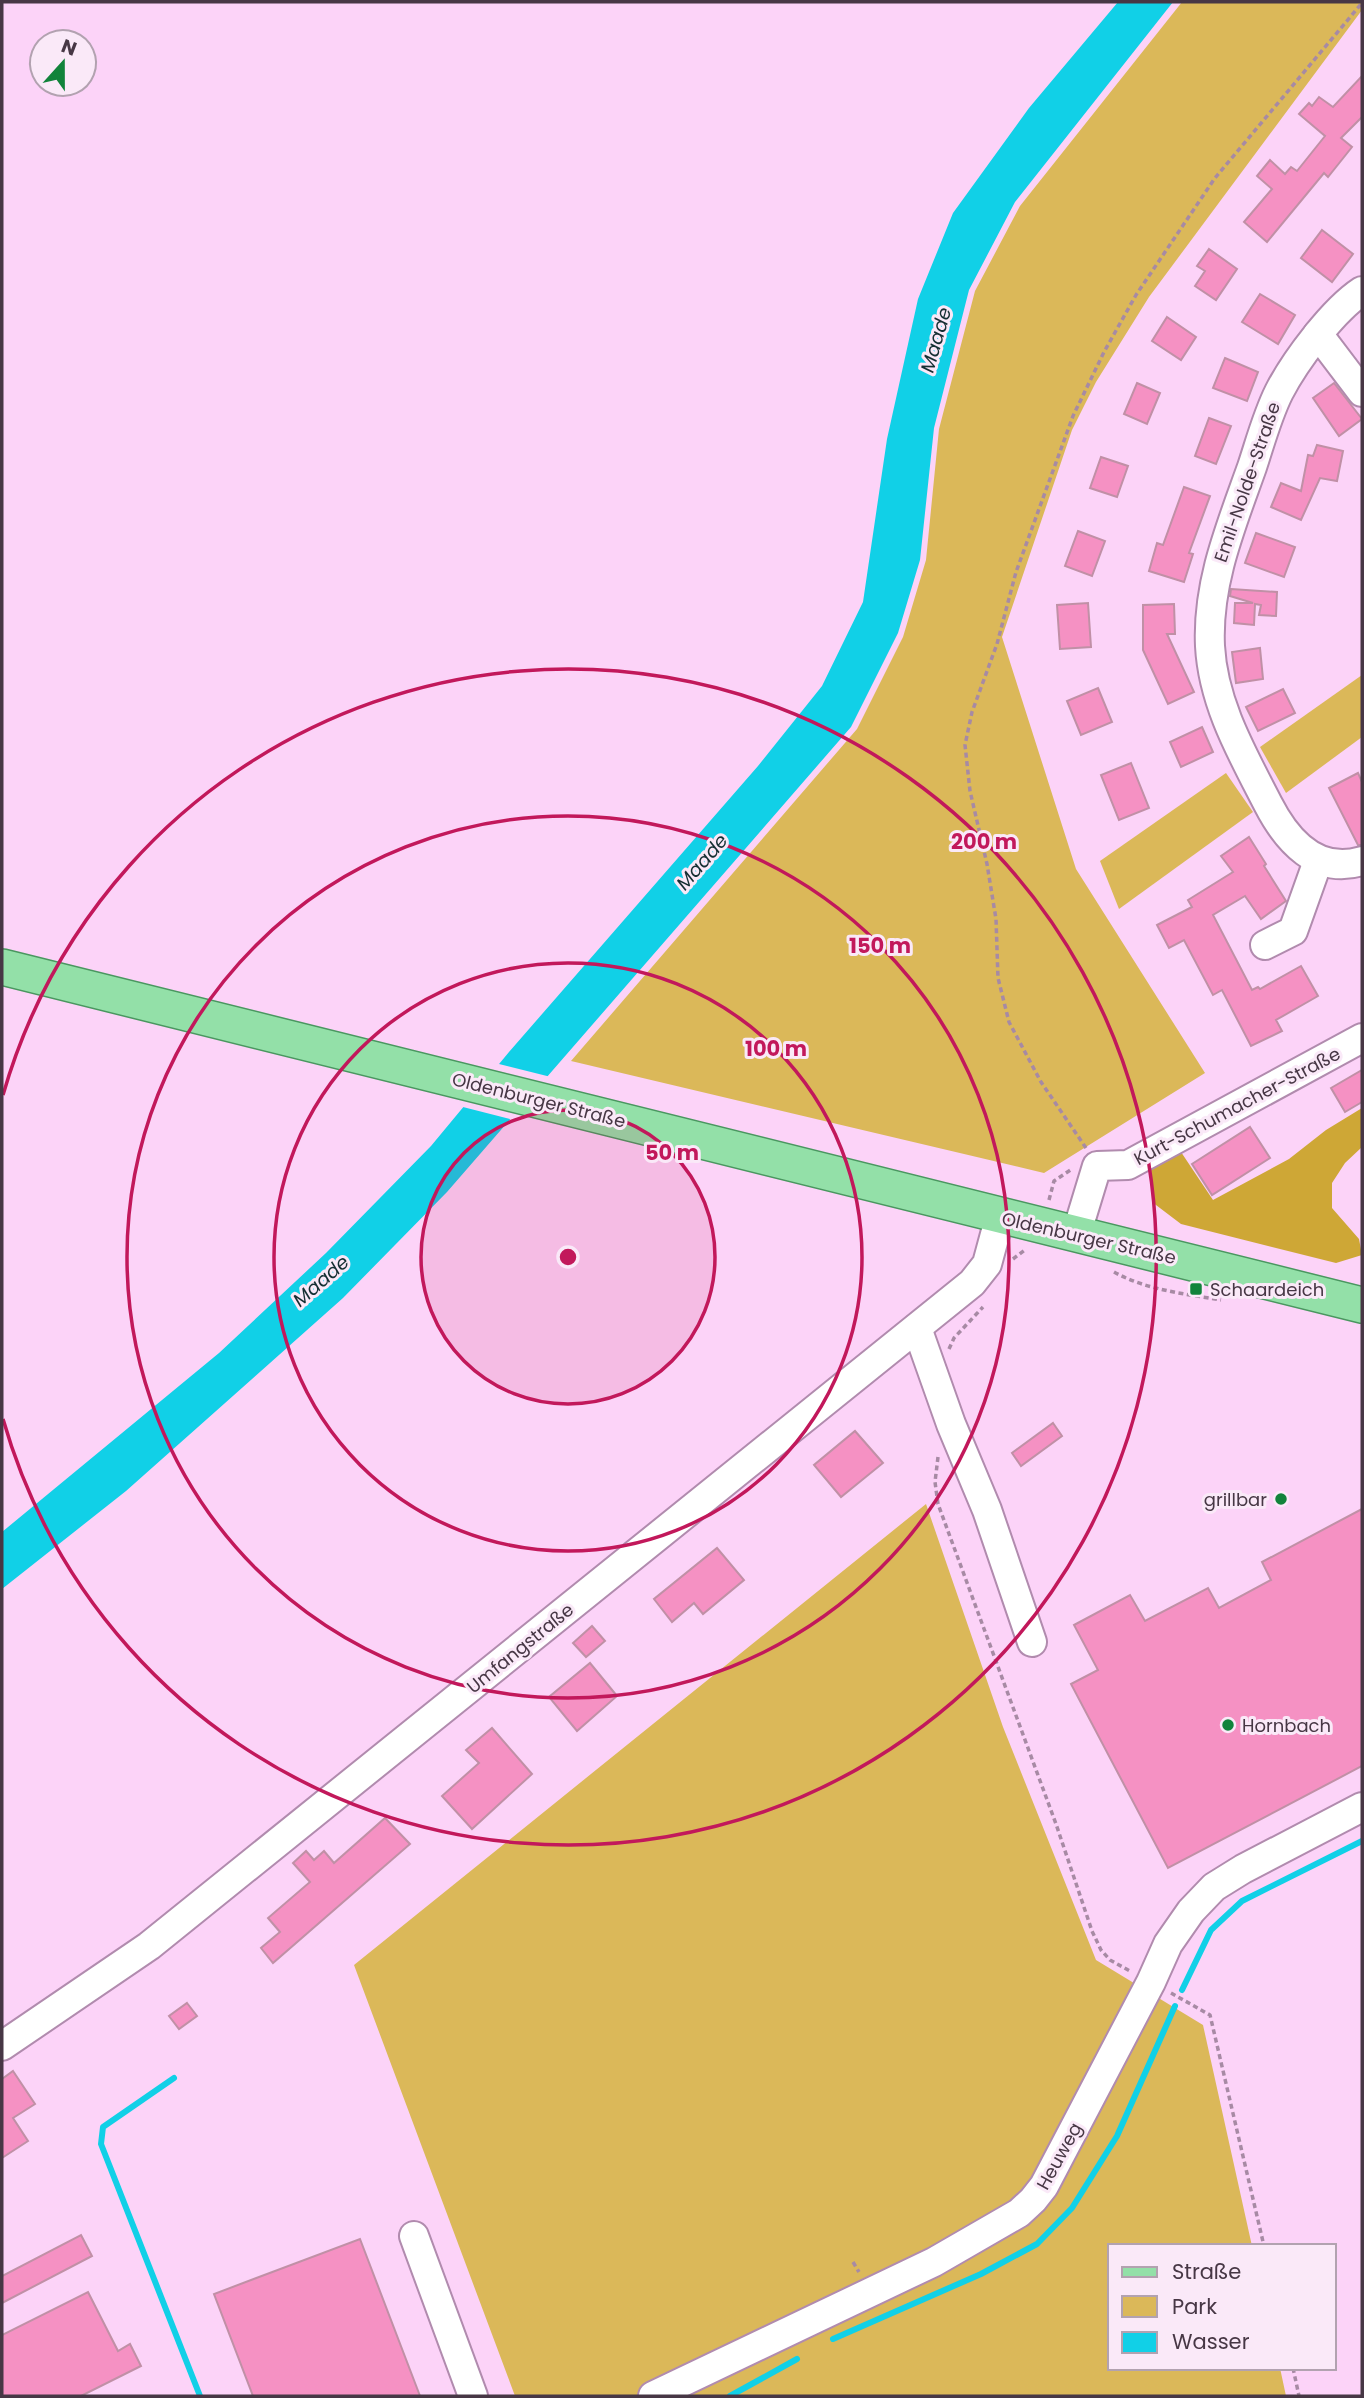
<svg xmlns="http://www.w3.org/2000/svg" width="1364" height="2398" font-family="Poppins,sans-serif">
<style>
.green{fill:#dbb859}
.forest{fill:#cea736}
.water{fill:#11d0e7}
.pier{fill:#fcd3f8}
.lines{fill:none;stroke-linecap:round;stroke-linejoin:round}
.stream{stroke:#11d0e7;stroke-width:6}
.building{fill:#f591c3;stroke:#c090a6;stroke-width:2}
.minor-casing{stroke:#b18bae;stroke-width:32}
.major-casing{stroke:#4a9760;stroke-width:38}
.path{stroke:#a78aa4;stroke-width:3.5;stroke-dasharray:5 3.5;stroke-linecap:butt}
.minor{stroke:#fff;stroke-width:28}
.major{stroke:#93e0a8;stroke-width:35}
.ring{fill:none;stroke:#c2185b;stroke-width:3.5}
.poi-dot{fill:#11833b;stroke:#fae9f8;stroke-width:2.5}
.labels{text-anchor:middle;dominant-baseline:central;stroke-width:6;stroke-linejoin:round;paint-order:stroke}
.street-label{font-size:18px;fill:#473745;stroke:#fae9f8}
.poi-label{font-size:18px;fill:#473745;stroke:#fae9f8;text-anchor:start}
.water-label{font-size:19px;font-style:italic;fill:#152f33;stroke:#fae9f8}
.centre{fill:#c2185b;stroke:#fae9f8;stroke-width:3.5}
.ring-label{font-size:21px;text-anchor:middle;font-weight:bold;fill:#c2185b;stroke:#fae9f8;stroke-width:6;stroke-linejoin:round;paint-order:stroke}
</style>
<rect width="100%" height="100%" fill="#fcd3f8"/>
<!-- green -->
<g class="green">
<path d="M1182 2H1362V10L1149 297 1096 382 1072 430 1002 637 1076 869 1205 1073 1044 1173 571 1061 857 729 903 637 926 560 939 429 975 291 1020 206Z"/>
<path d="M1362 675V737L1286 793 1260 747Z"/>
<path d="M1226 773 1253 812 1119 909 1100 861Z"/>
<path d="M926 1504 1003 1727 1096 1960 1203 2025 1252 2246H1110V2368H1280L1286 2396H515L354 1965Z"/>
</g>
<!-- forest -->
<path class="forest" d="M1362 1108V1147L1345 1163 1332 1183V1208L1359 1239 1362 1255 1336 1263 1181 1224 1152 1202 1151 1169 1181 1152 1213 1200 1289 1159 1326 1130Z"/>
<!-- water -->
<path class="water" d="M1118 2H1173L1015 202 969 290 934 428 920 560 898 633 851 727 447 1192 343 1298 126 1491 2 1589V1532L219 1353 326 1253 431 1146 509 1052 758 766 822 686 863 602 887 439 918 299 953 213 1029 108Z"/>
<!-- pier -->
<path class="pier" d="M495 1063 551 1077 514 1120 459 1106Z"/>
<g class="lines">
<!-- stream -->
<g class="stream">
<path d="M1182 1990 1211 1930 1242 1901 1362 1841"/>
<path d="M174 2078 103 2127 101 2144 200 2396"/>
<path d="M833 2339 981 2274 1037 2244 1072 2208 1117 2136 1175 2006"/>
<path d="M730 2396 797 2359"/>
</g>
</g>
<!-- building -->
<g class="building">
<path d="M1362 76V117L1341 138 1352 147 1328 177 1324 173 1267 242 1244 222 1272 189 1257 176 1270 160 1285 174 1291 167 1297 171 1325 136 1299 114 1309 103 1312 106 1319 97 1333 107Z"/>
<path d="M1322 230 1353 254 1332 282 1301 258Z"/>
<path d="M1209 249 1237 269 1216 300 1195 286 1205 271 1197 266Z"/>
<path d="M1260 294 1295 315 1278 344 1242 322Z"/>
<path d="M1167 317 1196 337 1181 360 1152 341Z"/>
<path d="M1225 358 1258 372 1247 401 1213 388Z"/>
<path d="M1137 383 1160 393 1147 424 1124 414Z"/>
<path d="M1334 383 1362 419 1339 436 1313 398Z"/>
<path d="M1209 418 1231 426 1216 464 1195 456Z"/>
<path d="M1317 445 1343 451 1337 481 1320 478 1301 520 1271 507 1281 483 1301 491 1308 455 1313 456Z"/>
<path d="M1101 457 1128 466 1117 497 1090 488Z"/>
<path d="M1184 487 1210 496 1189 553 1193 554 1184 582 1149 571 1157 543 1163 545Z"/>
<path d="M1078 531 1105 541 1092 576 1065 566Z"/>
<path d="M1256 533 1295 547 1284 577 1245 563Z"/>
<path d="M1231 589 1277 592 1276 616 1259 615 1261 605 1255 604 1254 625 1234 623 1235 603H1253L1230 596Z"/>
<path d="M1088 603 1091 647 1060 649 1057 605Z"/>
<path d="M1174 604 1175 634H1167L1194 692 1168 704 1143 650V605Z"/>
<path d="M1260 648 1263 679 1236 683 1232 652Z"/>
<path d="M1098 688 1112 722 1081 735 1067 701Z"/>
<path d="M1283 689 1295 713 1258 731 1246 707Z"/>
<path d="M1202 727 1213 752 1181 767 1170 742Z"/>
<path d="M1131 763 1149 808 1119 820 1101 775Z"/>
<path d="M1358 773 1362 782V845H1358L1329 788Z"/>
<path d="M1249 837 1266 864 1264 866 1286 901 1261 919 1245 896 1213 915 1252 990 1258 987 1260 989 1301 966 1318 996 1276 1020 1282 1031 1251 1046 1222 990 1213 995 1184 940 1169 948 1157 925 1192 907 1188 900 1233 872 1221 856Z"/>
<path d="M1362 1070V1102L1345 1112 1331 1088Z"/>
<path d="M1250 1127 1270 1158 1212 1195 1192 1164Z"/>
<path d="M1053 1423 1062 1436 1021 1466 1012 1453Z"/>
<path d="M855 1431 883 1463 841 1497 814 1465Z"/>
<path d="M1362 1509V1766L1168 1868 1071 1684 1098 1670 1074 1625 1130 1595 1145 1621 1208 1588 1219 1608 1271 1580 1262 1562Z"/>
<path d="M717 1548 744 1580 703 1614 694 1603 672 1622 654 1599Z"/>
<path d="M592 1626 605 1641 586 1657 573 1643Z"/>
<path d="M590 1663 617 1696 577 1731 549 1697Z"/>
<path d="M492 1728 532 1774 472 1829 442 1796 479 1763 466 1750Z"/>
<path d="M385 1818 410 1844 273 1963 261 1948 280 1932 268 1918 310 1882 293 1863 306 1851 314 1860 324 1851 334 1863Z"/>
<path d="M187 2003 197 2016 179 2029 169 2016Z"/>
<path d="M13 2071 35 2104 13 2118 28 2141 2 2158V2079Z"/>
<path d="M81 2235 92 2256 2 2303V2276Z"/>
<path d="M360 2239 420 2396H253L214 2294Z"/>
<path d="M88 2292 118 2351 130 2344 141 2366 81 2396H2V2335Z"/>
</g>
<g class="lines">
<!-- minor casing -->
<g class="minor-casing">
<g id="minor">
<path d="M1362 291C1333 310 1295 361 1279 392 1267 416 1260 443 1252 467 1231 526 1207 583 1210 646 1213 704 1243 755 1268 804 1287 841 1317 875 1362 861"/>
<path d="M1318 334 1362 392"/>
<path d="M1265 945 1293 931 1318 861"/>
<path d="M1076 1235 1097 1166 1128 1165 1362 1038"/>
<path d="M917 1328 951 1424 987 1510 1032 1642"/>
<path d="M2 2046 149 1946 972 1283 987 1264 1000 1216"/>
<path d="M414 2236 473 2396"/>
<path d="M653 2396 934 2262 1019 2213 1033 2200 1044 2186 1151 1982 1168 1944 1191 1911 1214 1887 1243 1869 1362 1807"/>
</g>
</g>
<!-- major casing -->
<g class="major-casing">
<path id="major" d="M2 967 1362 1305"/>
</g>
<!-- path -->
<g class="path">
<path d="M1086 1148 1041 1082 1009 1022 998 978 996 919 987 864 970 791 965 745 972 712 997 644 1016 572 1073 416 1104 352 1136 295 1215 178 1362 3"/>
<path d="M1049 1200 1054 1181 1072 1169"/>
<path d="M1013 1259 1026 1249"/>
<path d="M1114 1272C1146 1290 1186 1294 1221 1300"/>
<path d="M949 1349 954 1338 983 1307"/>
<path d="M938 1457 935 1482 938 1504 1056 1824 1092 1931 1101 1950 1110 1960 1130 1971"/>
<path d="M1171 1993 1210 2015 1264 2246"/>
<path d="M853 2262 859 2272"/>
<path d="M1293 2368 1299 2396"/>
</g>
<!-- minor -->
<use href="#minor" class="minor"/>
<!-- major -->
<use href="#major" class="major"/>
</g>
<!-- distance rings -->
<circle cx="568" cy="1257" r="147" fill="#c2185b" fill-opacity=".12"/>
<g class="ring">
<circle cx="568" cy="1257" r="147"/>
<circle cx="568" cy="1257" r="294"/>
<circle cx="568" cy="1257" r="441"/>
<path d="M3 1095A588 588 0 1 1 3 1419"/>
</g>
<!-- markers -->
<g class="poi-dot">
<rect x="1189" y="1282" width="14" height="14" rx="3.5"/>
<circle cx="1281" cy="1499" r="7"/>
<circle cx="1228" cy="1725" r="7"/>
</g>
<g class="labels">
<!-- street labels -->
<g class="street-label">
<text transform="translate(1247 482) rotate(-71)">Emil-Nolde-Straße</text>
<text transform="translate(539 1100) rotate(14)">Oldenburger Straße</text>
<text transform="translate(1237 1106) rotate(-28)">Kurt-Schumacher-Straße</text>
<text transform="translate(1089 1238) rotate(13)">Oldenburger Straße</text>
<text transform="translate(520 1648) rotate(-39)">Umfangstraße</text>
<text transform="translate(1059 2156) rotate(-61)">Heuweg</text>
</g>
<!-- poi labels -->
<g class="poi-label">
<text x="1210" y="1289">Schaardeich</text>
<text x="1267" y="1499" text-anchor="end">grillbar</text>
<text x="1242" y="1725">Hornbach</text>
</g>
<!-- water labels -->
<g class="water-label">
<text transform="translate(936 340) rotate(-74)">Maade</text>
<text transform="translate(702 862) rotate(-49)">Maade</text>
<text transform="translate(321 1281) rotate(-41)">Maade</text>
</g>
</g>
<circle cx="568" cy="1257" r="10" class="centre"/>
<g class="ring-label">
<text x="984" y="849">200 m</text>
<text x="880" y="953">150 m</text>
<text x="776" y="1056">100 m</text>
<text x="672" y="1160">50 m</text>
</g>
<!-- border -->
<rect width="1364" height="2398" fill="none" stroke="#473745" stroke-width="7"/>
<!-- legend -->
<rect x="1108" y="2244" width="228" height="126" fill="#fae9f8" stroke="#b2a2b0" stroke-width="2"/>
<rect x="1122" y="2267" width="35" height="10" fill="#93e0a8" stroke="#b2a2b0" stroke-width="2"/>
<text x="1172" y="2279" font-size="21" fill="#473745">Straße</text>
<rect x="1122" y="2296" width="35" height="21" fill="#dbb859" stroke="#b2a2b0" stroke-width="2"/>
<text x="1172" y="2314" font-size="21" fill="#473745">Park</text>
<rect x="1122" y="2332" width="35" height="21" fill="#11d0e7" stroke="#b2a2b0" stroke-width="2"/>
<text x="1172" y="2349" font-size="21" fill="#473745">Wasser</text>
<!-- north arrow -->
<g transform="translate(63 63) rotate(21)"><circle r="33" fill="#fae9f8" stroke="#b2a2b0" stroke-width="2"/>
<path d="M0-5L12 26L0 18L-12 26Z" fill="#11833b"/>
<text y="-10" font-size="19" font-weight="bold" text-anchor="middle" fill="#473745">N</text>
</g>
</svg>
